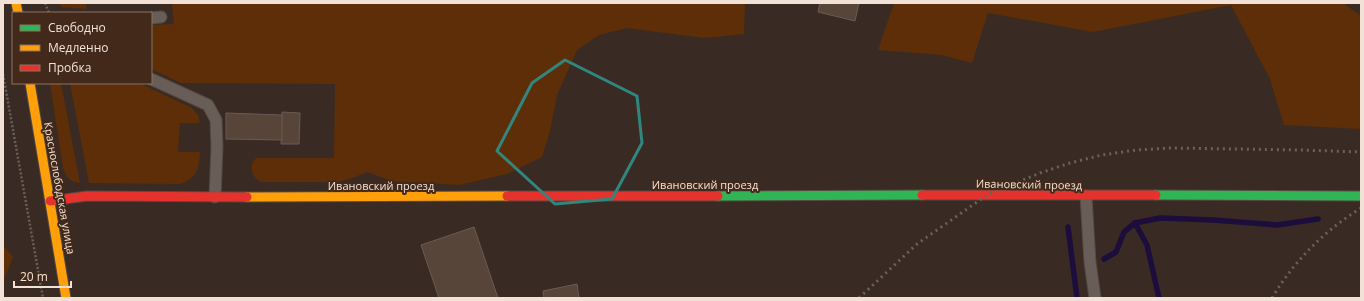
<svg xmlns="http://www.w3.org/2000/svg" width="1364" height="301" font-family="'Open Sans',sans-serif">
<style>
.green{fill:#5d2e07}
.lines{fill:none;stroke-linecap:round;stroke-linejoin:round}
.stream{stroke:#1d0d3c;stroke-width:5.5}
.building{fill:#57453a;stroke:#685c55}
.lane-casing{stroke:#554942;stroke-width:13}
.fast-casing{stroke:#554942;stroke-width:11}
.slow-casing{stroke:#554942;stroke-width:11}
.jam-casing{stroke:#554942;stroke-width:11}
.path{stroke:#695f5a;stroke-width:2.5;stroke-dasharray:2 2;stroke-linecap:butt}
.lane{stroke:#685d57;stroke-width:11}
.fast{stroke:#30b455;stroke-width:9}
.slow{stroke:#ff9f0a;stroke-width:9}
.jam{stroke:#e5322d;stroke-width:9}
.rail{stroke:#6b625c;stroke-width:3;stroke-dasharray:2 4;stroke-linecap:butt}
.marked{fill:none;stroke:#31867e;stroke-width:3;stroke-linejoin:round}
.labels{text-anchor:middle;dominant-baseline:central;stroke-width:4;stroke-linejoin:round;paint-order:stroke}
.street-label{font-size:11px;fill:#f1e1d7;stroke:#42291a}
</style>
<rect width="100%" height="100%" fill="#392b23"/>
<!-- green -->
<g class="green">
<path d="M60 3H86V9L61 7Z"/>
<path d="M172 3H745L744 34 704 38 627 28 599 35 577 50 557 95 550 131 542 157 507 174 459 185 392 181 367 172 353 178 337 182H262C251 178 248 166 256 158H334L335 84 181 83 151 69V25L174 24Z"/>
<path d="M894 3H1343L1361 16V129L1284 125 1270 79 1231 5 1093 32 988 13 972 63 942 55 878 50Z"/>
<path d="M50 83H61L80 183C70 182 66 177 63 168Z"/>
<path d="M70 83H139L192 108 198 115 200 123H180L178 152H200C199 168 197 179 180 184L89 183Z"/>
<path d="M3 245 13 257 3 282Z"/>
</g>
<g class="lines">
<!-- stream -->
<g class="stream">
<path d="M1135 223 1147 245 1159 298"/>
<path d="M1068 227 1077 298"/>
<path d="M1104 259 1116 252 1124 232 1135 223 1160 218 1213 220 1277 225 1318 219"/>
</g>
</g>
<!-- building -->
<g class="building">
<path d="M820 3H859L855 21 818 12Z"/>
<path d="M282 112 300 113 299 144H281Z"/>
<path d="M226 113 282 115V140L226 139Z"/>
<path d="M474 227 498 298H439L421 245Z"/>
<path d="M577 284 579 298H544L543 291Z"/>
</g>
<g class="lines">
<!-- lane casing -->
<g class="lane-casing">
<g id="lane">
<path d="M151 18 161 17"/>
<path d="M151 79 208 105 216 120 217 147 215 197"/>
<path d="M1086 196 1090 262 1095 298"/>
</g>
</g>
<!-- fast casing -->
<g class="fast-casing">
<g id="fast">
<path d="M1156 195 1361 196"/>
<path d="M718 196 922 195"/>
</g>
</g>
<!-- slow casing -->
<g class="slow-casing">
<g id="slow">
<path d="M16 3 18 13"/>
<path d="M30 83 66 298"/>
<path d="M247 197 507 196"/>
</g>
</g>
<!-- jam casing -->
<g class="jam-casing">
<g id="jam">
<path d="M922 195H1156"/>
<path d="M507 196H718"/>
<path d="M50 201 87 196 247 197"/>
</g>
</g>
<!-- path -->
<g class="path">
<path d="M45 3 49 13"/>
<path d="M3 74 43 298"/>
</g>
<!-- lane -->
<use href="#lane" class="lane"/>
<!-- fast -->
<use href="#fast" class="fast"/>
<!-- slow -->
<use href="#slow" class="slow"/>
<!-- jam -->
<use href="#jam" class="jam"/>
<!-- rail -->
<g class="rail">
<path d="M859 298 917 244 987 195 1040 173 1070 163 1102 155 1136 150 1171 148 1301 150 1361 152"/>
<path d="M1272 298C1294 261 1324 231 1361 208"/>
</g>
</g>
<!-- marked area -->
<path class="marked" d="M565 60 637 96 642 143 612 199 555 204 497 151 532 83Z"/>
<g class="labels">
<!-- street labels -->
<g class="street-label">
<text x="705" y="184">Ивановский проезд</text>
<text transform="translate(1029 184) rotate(1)">Ивановский проезд</text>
<text x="381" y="185">Ивановский проезд</text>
<text transform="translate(60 188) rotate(80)">Краснослободская улица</text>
</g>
</g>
<!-- border -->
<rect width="1364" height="301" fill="none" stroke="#f1e1d7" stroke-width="8"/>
<!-- legend -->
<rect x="12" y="12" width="140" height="72" fill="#42291a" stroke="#887366"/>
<rect x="20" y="25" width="20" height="6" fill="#30b455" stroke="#887366"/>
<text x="48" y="32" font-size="12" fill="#f1e1d7">Свободно</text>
<rect x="20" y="45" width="20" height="6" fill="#ff9f0a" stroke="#887366"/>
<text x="48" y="52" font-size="12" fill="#f1e1d7">Медленно</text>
<rect x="20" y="65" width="20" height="6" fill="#e5322d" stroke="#887366"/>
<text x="48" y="72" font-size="12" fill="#f1e1d7">Пробка</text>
<!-- scale -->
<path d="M14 281v6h57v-6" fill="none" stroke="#f1e1d7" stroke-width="2"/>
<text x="20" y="281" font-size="12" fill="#f1e1d7" stroke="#42291a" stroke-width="3" paint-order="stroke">20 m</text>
</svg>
